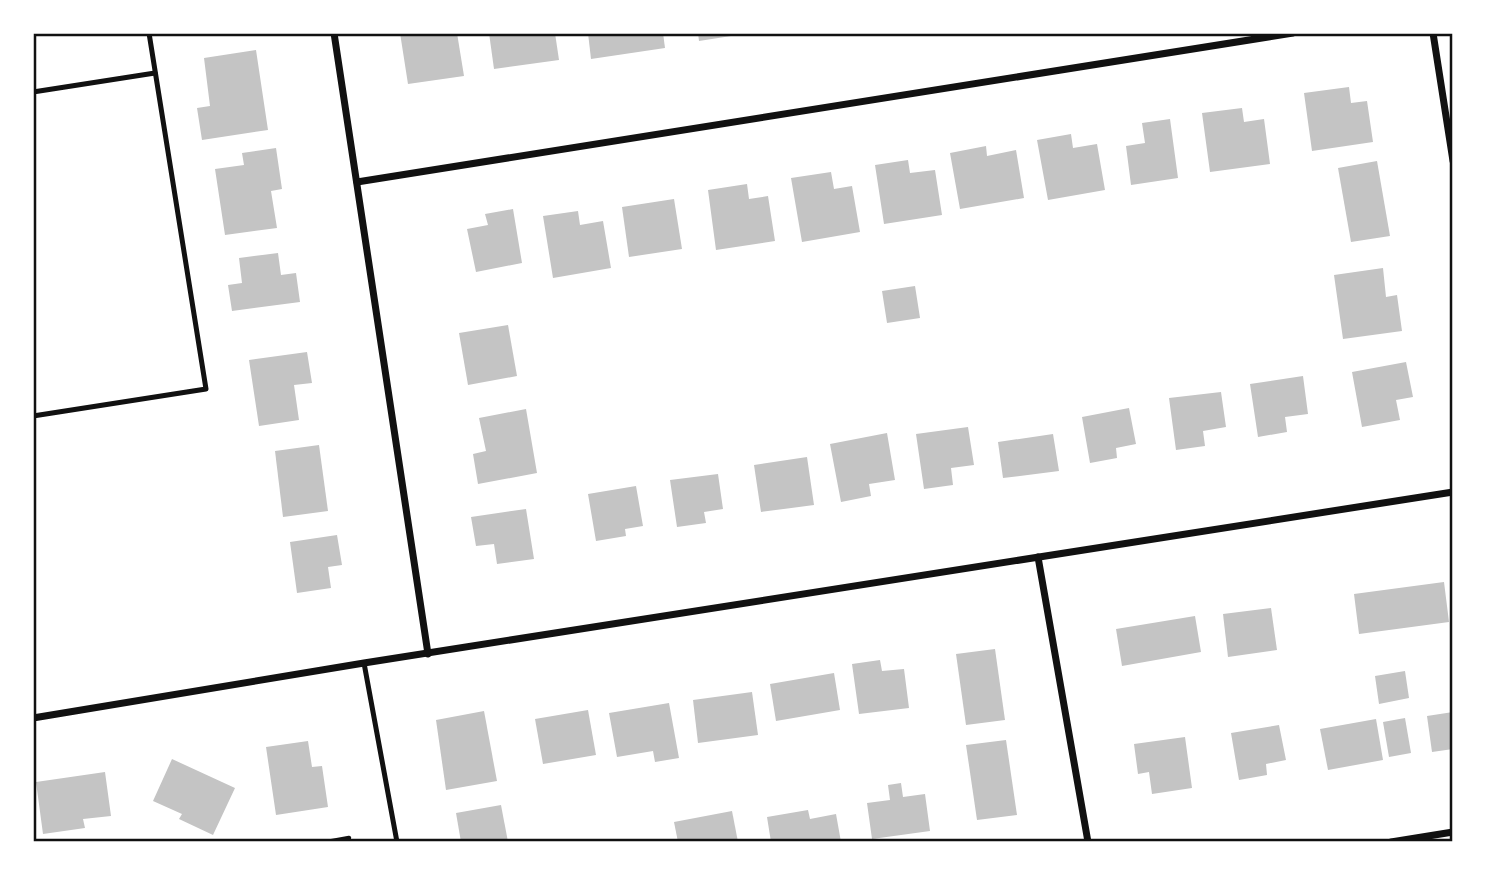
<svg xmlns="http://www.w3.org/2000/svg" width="1486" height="875" font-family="'Fira Sans Condensed',sans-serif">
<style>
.building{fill:#c4c4c4}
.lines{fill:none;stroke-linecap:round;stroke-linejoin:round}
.path{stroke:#111;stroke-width:4.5}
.service{stroke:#111;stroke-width:5}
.minor{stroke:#111;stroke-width:7}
.neatline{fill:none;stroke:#111;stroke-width:2.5}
</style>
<rect width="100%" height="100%" fill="#fff"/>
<!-- building -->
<g class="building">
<path d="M400 33H457L464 76 408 84Z"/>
<path d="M489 33H555L559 60 494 69Z"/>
<path d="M588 33H663L665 48 591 59Z"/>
<path d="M698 33H730L731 36 699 41Z"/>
<path d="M256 50 268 130 202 140 197 108 210 106 204 58Z"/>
<path d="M1349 87 1351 103 1367 101 1373 142 1312 151 1304 93Z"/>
<path d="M1242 108 1244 122 1264 119 1270 164 1210 172 1202 113Z"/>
<path d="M1170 119 1178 178 1131 185 1126 146 1145 143 1142 123Z"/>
<path d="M1071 134 1073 148 1097 144 1105 190 1048 200 1037 140Z"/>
<path d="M986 146 987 156 1016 150 1024 198 960 209 950 153Z"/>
<path d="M276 148 282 189 271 191 277 228 225 235 215 169 244 165 242 153Z"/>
<path d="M908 160 910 173 935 170 942 215 884 224 875 165Z"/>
<path d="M1377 161 1390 236 1351 242 1338 168Z"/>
<path d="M831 172 834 189 852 186 860 232 802 242 791 178Z"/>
<path d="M747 184 749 199 768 196 775 241 716 250 708 190Z"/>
<path d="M674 199 682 249 629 257 622 207Z"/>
<path d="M513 209 522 263 476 272 467 229 488 225 485 214Z"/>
<path d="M578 211 580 225 603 221 611 268 553 278 543 216Z"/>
<path d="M278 253 281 275 296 273 300 302 232 311 228 285 242 283 239 258Z"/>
<path d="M1383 268 1386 297 1397 295 1402 331 1343 339 1334 275Z"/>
<path d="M915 286 920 318 887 323 882 291Z"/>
<path d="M508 325 517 376 468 385 459 333Z"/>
<path d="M307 352 312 383 294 385 299 420 259 426 249 360Z"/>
<path d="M1406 362 1413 397 1396 400 1400 420 1362 427 1352 372Z"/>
<path d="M1303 376 1308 414 1285 417 1287 432 1258 437 1250 384Z"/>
<path d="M1221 392 1226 427 1203 431 1205 446 1176 450 1169 398Z"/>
<path d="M1129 408 1136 444 1116 448 1117 458 1090 463 1082 417Z"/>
<path d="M526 409 537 473 478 484 473 454 486 451 479 418Z"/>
<path d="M968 427 974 465 951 468 953 485 924 489 916 434Z"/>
<path d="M887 433 895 480 869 484 871 496 841 502 830 444Z"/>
<path d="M1053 434 1059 471 1003 478 998 442Z"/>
<path d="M319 445 328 511 283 517 275 451Z"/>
<path d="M807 457 814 505 761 512 754 465Z"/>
<path d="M718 474 723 509 704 512 706 523 677 527 670 480Z"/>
<path d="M636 486 643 526 625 529 626 536 596 541 588 494Z"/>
<path d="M526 509 534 559 497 564 494 544 476 546 471 517Z"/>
<path d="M337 535 342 565 328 567 331 588 297 593 290 542Z"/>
<path d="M1444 582 1449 622 1359 634 1354 594Z"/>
<path d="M1271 608 1277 650 1228 657 1223 614Z"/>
<path d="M1195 616 1201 652 1122 666 1116 629Z"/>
<path d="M995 649 1005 720 966 725 956 654Z"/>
<path d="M880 660 882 671 904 669 909 708 859 714 852 664Z"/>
<path d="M1405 671 1409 698 1379 704 1375 676Z"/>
<path d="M834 673 840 710 776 721 770 684Z"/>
<path d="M752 692 758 735 698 743 693 700Z"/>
<path d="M669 703 679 758 655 762 653 751 617 757 609 713Z"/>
<path d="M588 710 596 755 543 764 535 719Z"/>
<path d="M484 711 497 781 446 790 436 720Z"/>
<path d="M1453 712V749L1432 752 1427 716Z"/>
<path d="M1405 718 1411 753 1389 757 1383 722Z"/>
<path d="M1376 719 1383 760 1328 770 1320 729Z"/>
<path d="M1279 725 1286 760 1266 764 1267 775 1239 780 1231 733Z"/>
<path d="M1185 737 1192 788 1152 794 1149 772 1138 774 1134 744Z"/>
<path d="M1006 740 1017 815 977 820 966 745Z"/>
<path d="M308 741 312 767 322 766 328 807 276 815 266 747Z"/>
<path d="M172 759 235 788 213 835 179 819 182 814 153 801Z"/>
<path d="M105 772 111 816 83 819 85 828 43 834 36 782Z"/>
<path d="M901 783 903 797 925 794 930 831 872 839 867 803 890 800 888 785Z"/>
<path d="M501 805 508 842H461L456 813Z"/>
<path d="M808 810 810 819 836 814 841 842H771L767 817Z"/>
<path d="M732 811 738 842H678L674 822Z"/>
</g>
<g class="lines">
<!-- path -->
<path class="path" d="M327 842 349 838"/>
<!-- service -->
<g class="service">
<path d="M33 92 155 73"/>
<path d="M33 416 206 389 149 33"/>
<path d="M364 663 397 842"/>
</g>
<!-- minor -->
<g class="minor">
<path d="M334 33 428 654"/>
<path d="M1433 33 1453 161"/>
<path d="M357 182 1293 33"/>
<path d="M1038 557 1088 842"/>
<path d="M33 718 364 663 1453 492"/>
<path d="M1391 842 1453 832"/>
</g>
</g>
<!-- border -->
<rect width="1486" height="875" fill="none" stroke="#ffffff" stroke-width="70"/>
<rect x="35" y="35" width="1416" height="805" class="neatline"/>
</svg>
